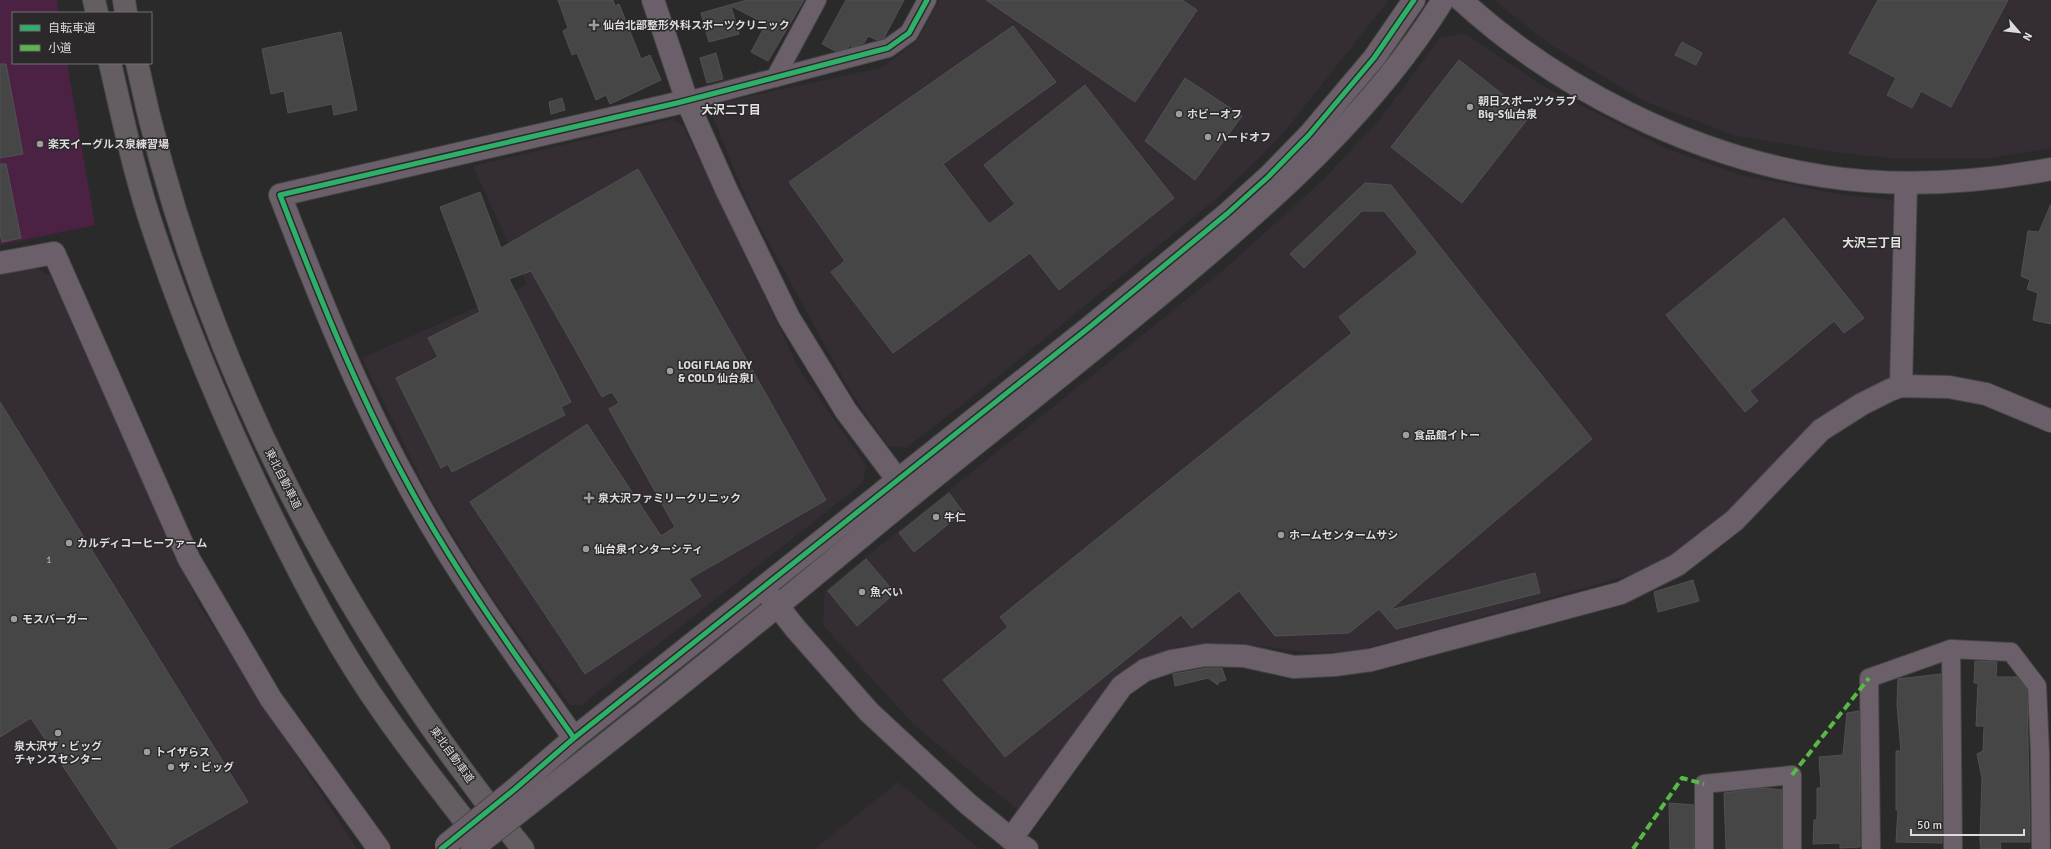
<svg xmlns="http://www.w3.org/2000/svg" width="2051" height="849" font-family="Signika,'Noto Sans JP',sans-serif">
<style>
.built{fill:#342e34}
.grass{fill:#4b2244}
.building{fill:#474647;stroke:#525152}
.lines{fill:none;stroke-linecap:round;stroke-linejoin:round}
.minor-casing{stroke:#474647;stroke-width:20}
.tertiary-casing{stroke:#474647;stroke-width:24}
.motorway-casing{stroke:#474647;stroke-width:24}
.minor{stroke:#6b6069;stroke-width:18}
.tertiary{stroke:#6b6069;stroke-width:22}
.motorway{stroke:#645e63;stroke-width:22}
.tertiary-bridge-casing{stroke:#474647;stroke-width:24;stroke-linecap:butt}
.tertiary-bridge{stroke:#6b6069;stroke-width:22}
.quiet{stroke:#58b947;stroke-width:4;stroke-dasharray:8 4;stroke-linecap:butt}
.cycleway-casing{stroke:#2b292a;stroke-width:8}
.cycleway{stroke:#2db169;stroke-width:5}
.poi-dot{fill:#9e9d9e;stroke:#2b292a;stroke-width:1.5}
.labels{text-anchor:middle;dominant-baseline:central;stroke-width:3;stroke-linejoin:round;paint-order:stroke}
.number-label{font-size:9px;fill:#b8b6b8}
.poi-label{font-size:11px;font-weight:bold;fill:#dddbdd;stroke:#2b292a;text-anchor:start}
.street-label{font-size:11px;fill:#dddbdd;stroke:#2b292a}
.neighbourhood-label{font-size:12px;font-weight:bold;fill:#e4e1e3;stroke:#2b292a}
</style>
<rect width="100%" height="100%" fill="#2a2a2a"/>
<!-- built -->
<g class="built">
<path d="M939 0H1389L1285 131 1258 159 1216 199 990 383 906 448 888 446 850 391 752 212 708 105 880 68 900 55 919 38Z"/>
<path d="M1494 0H2051V148L1989 158H1892L1840 153 1736 136 1644 101 1551 45Z"/>
<path d="M1464 33 1543 86 1665 148 1740 175 1838 194 1892 200 1897 212 1892 378 1824 415 1762 479 1733 513 1683 548 1641 572 1406 638 1354 651 1315 653 1241 644 1180 646 1139 663 1019 811 914 725 823 625 825 590 1227 267 1323 180 1380 119 1440 38Z"/>
<path d="M673 119 684 127 799 369 866 465 863 483 581 705H570L491 596 430 497 362 358 527 285 473 166Z"/>
<path d="M32 267 50 275 199 605 357 849H0V274Z"/>
<path d="M898 782 980 849H815Z"/>
</g>
<!-- grass -->
<path class="grass" d="M0 0H57L59 13H13V63H67L95 225 0 245Z"/>
<!-- building -->
<g class="building">
<path d="M558 0H613L615 6 619 4 641 59 650 55 661 80 610 104 606 95 596 100 577 53 572 55 563 31 568 28Z"/>
<path d="M747 0H804L768 61 751 52 766 24 731 6 739 34 709 42 701 13Z"/>
<path d="M846 0H904L884 38 877 40 868 36 864 43 852 47 849 45 848 48 835 51 822 44Z"/>
<path d="M986 0H1182L1197 10 1135 102Z"/>
<path d="M1878 0H2008L1951 107 1921 91 1912 108 1887 95 1896 78 1849 53Z"/>
<path d="M1013 26 1056 82 943 164 989 224 1015 204 984 165 1085 85 1174 198 1059 290 1030 253 893 353 831 272 845 261 789 182Z"/>
<path d="M341 32 357 110 334 115 332 104 288 113 284 91 271 94 262 49Z"/>
<path d="M1682 42 1702 53 1696 65 1675 55Z"/>
<path d="M716 53 723 79 707 83 700 58Z"/>
<path d="M1459 60 1530 116 1462 203 1391 147Z"/>
<path d="M0 64H6L23 154 0 158Z"/>
<path d="M1185 78 1242 116 1195 180 1145 141Z"/>
<path d="M562 98 565 110 551 114 549 102Z"/>
<path d="M0 164H6L21 238 2 242 0 234Z"/>
<path d="M638 169 826 500 689 579 701 596 585 674 470 502 587 424 661 536 675 527 609 409 619 403 612 392 602 397 531 271 509 279 571 402 561 407 565 415 452 472 448 464 441 468 396 378 438 357 428 338 480 312 440 207 480 192 501 248Z"/>
<path d="M1365 183 1391 185 1592 439 1390 610 1535 573 1540 593 1396 629 1379 609 1349 633 1275 636 1239 591 1192 628 1181 615 1005 757 943 680 1008 627 1000 617 1352 333 1339 317 1418 253 1384 211H1362L1304 268 1290 254Z"/>
<path d="M2051 204V324L2033 320 2038 293 2027 289 2030 280 2021 276 2028 231 2039 232Z"/>
<path d="M1784 218 1864 318 1844 333 1834 321 1750 391 1758 401 1745 412 1666 315Z"/>
<path d="M0 402 248 802 167 849H118L31 718 0 737Z"/>
<path d="M949 493 963 512 914 552 899 533Z"/>
<path d="M866 559 895 593 857 626 828 591Z"/>
<path d="M1693 580 1699 601 1658 612 1654 592Z"/>
<path d="M1975 661 1997 662 1996 677H2017L2027 690 2030 842H2000L2001 849H1981L1980 841 1982 778 1977 754 1983 751 1984 726H1976L1978 683H1974Z"/>
<path d="M1207 668H1222L1226 680 1218 682V685L1208 678 1175 686 1173 674Z"/>
<path d="M1941 674 1942 843 1896 842 1898 810H1896V751H1901L1897 705 1898 679Z"/>
<path d="M1859 711 1860 847 1840 848V843L1813 844 1814 820H1817V788H1821L1819 757 1843 755 1847 713Z"/>
<path d="M1764 788 1782 790V849H1726L1724 793Z"/>
<path d="M1669 803 1694 805V849H1670Z"/>
</g>
<g class="lines">
<!-- minor casing -->
<g class="minor-casing">
<g id="minor">
<path d="M775 78 817 0"/>
<path d="M687 101 888 48 909 33 927 0"/>
<path d="M1951 649 1953 849"/>
<path d="M1704 849V784L1792 775V849"/>
<path d="M1871 849 1869 678 1951 649 2011 652 2037 686 2040 754 2041 849"/>
</g>
</g>
<!-- tertiary casing -->
<g class="tertiary-casing">
<g id="tertiary">
<path d="M653 0 687 101 726 189 789 318 846 411 897 479"/>
<path d="M1461 0C1557 88 1693 156 1822 176 1898 188 1976 183 2051 169"/>
<path d="M0 263 54 253 189 559 271 699 379 849"/>
<path d="M1901 386 1906 183"/>
<path d="M769 595 795 628 869 712 968 804 1011 839 1027 849"/>
<path d="M574 738C514 653 453 569 404 477 355 387 317 291 280 195L687 101"/>
<path d="M515 789 574 738 1091 326 1228 213 1268 177 1309 135 1374 58 1414 0"/>
<path d="M528 805C602 747 676 689 749 629 824 569 897 506 973 446 1042 391 1110 337 1178 280 1276 198 1375 110 1443 0"/>
<path d="M1011 839 1122 686 1145 670 1172 661 1206 655 1244 656 1294 667 1334 665 1371 660 1621 593 1677 565 1735 520 1821 430 1862 404 1890 390 1901 386 1949 387 1986 394 2051 421"/>
</g>
</g>
<!-- motorway casing -->
<g class="motorway-casing">
<g id="motorway">
<path d="M94 0 97 13"/>
<path d="M124 0 126 13"/>
<path d="M110 63C123 119 135 177 154 232 186 328 225 420 269 511 303 581 340 652 386 716 416 759 449 800 481 842"/>
<path d="M137 63C198 353 337 619 523 849"/>
</g>
</g>
<!-- minor -->
<use href="#minor" class="minor"/>
<!-- tertiary -->
<use href="#tertiary" class="tertiary"/>
<!-- motorway -->
<use href="#motorway" class="motorway"/>
<!-- tertiary-bridge casing -->
<g class="tertiary-bridge-casing">
<g id="tertiary-bridge">
<path d="M446 845 515 789"/>
<path d="M472 849 528 805"/>
</g>
</g>
<!-- tertiary-bridge -->
<use href="#tertiary-bridge" class="tertiary-bridge"/>
<!-- quiet -->
<g class="quiet">
<path d="M1792 775 1869 678"/>
<path d="M1633 849 1682 778 1704 784"/>
</g>
<!-- cycleway casing -->
<g class="cycleway-casing">
<g id="cycleway">
<path d="M574 738C514 653 453 569 404 477 355 387 317 291 280 195L677 103 888 48 909 33 927 0"/>
<path d="M441 849 515 789 574 738 1091 326 1228 213 1268 177 1309 135 1374 58 1414 0"/>
</g>
</g>
<!-- cycleway -->
<use href="#cycleway" class="cycleway"/>
</g>
<!-- markers -->
<g class="poi-dot">
<path d="M592 19h4v4h4v4h-4v4h-4v-4h-4v-4h4z"/>
<circle cx="1470" cy="107" r="4"/>
<circle cx="1179" cy="114" r="4"/>
<circle cx="1208" cy="137" r="4"/>
<circle cx="40" cy="144" r="4"/>
<circle cx="670" cy="371" r="4"/>
<circle cx="1406" cy="435" r="4"/>
<path d="M587 492h4v4h4v4h-4v4h-4v-4h-4v-4h4z"/>
<circle cx="936" cy="517" r="4"/>
<circle cx="1281" cy="535" r="4"/>
<circle cx="69" cy="543" r="4"/>
<circle cx="586" cy="549" r="4"/>
<circle cx="862" cy="592" r="4"/>
<circle cx="14" cy="619" r="4"/>
<circle cx="58" cy="733" r="4"/>
<circle cx="147" cy="752" r="4"/>
<circle cx="171" cy="767" r="4"/>
</g>
<g class="labels">
<!-- number labels -->
<g class="number-label">
<text x="49" y="560">1</text>
</g>
<!-- poi labels -->
<g class="poi-label">
<text x="603" y="25">仙台北部整形外科スポーツクリニック</text>
<text x="1478" y="101">朝日スポーツクラブ<tspan x="1478" dy="13">Big-S仙台泉</tspan></text>
<text x="1187" y="114">ホビーオフ</text>
<text x="1216" y="137">ハードオフ</text>
<text x="48" y="144">楽天イーグルス泉練習場</text>
<text x="678" y="365">LOGI FLAG DRY<tspan x="678" dy="13">&amp; COLD 仙台泉I</tspan></text>
<text x="1414" y="435">食品館イトー</text>
<text x="598" y="498">泉大沢ファミリークリニック</text>
<text x="944" y="517">牛仁</text>
<text x="1289" y="535">ホームセンタームサシ</text>
<text x="77" y="543">カルディコーヒーファーム</text>
<text x="594" y="549">仙台泉インターシティ</text>
<text x="870" y="592">魚べい</text>
<text x="22" y="619">モスバーガー</text>
<text x="58" y="746" text-anchor="middle">泉大沢ザ・ビッグ<tspan x="58" dy="13">チャンスセンター</tspan></text>
<text x="155" y="752">トイザらス</text>
<text x="179" y="767">ザ・ビッグ</text>
</g>
<!-- street labels -->
<g class="street-label">
<text transform="translate(283 479) rotate(63)">東北自動車道</text>
<text transform="translate(452 755) rotate(54)">東北自動車道</text>
</g>
<!-- neighbourhood labels -->
<g class="neighbourhood-label">
<text x="731" y="110">大沢二丁目</text>
<text x="1872" y="243">大沢三丁目</text>
</g>
</g>
<!-- legend -->
<rect x="12" y="12" width="140" height="52" fill="#2b292a" stroke="#727072"/>
<rect x="20" y="25" width="20" height="6" fill="#2db169" stroke="#727072"/>
<text x="48" y="32" font-size="12" fill="#dddbdd">自転車道</text>
<rect x="20" y="45" width="20" height="6" fill="#58b947" stroke="#727072"/>
<text x="48" y="52" font-size="12" fill="#dddbdd">小道</text>
<!-- north arrow -->
<g transform="translate(2019 32) rotate(118)" stroke="#2b292a" stroke-width="3" paint-order="stroke">
<path d="M0-3L7 15L0 10L-7 15Z" fill="#dddbdd"/>
<text y="-6" font-size="11" font-weight="bold" text-anchor="middle" fill="#dddbdd">N</text>
</g>
<!-- scale -->
<path d="M1911 829v6h113v-6" fill="none" stroke="#dddbdd" stroke-width="2"/>
<text x="1917" y="829" font-size="12" fill="#dddbdd" stroke="#2b292a" stroke-width="3" paint-order="stroke">50 m</text>
</svg>
